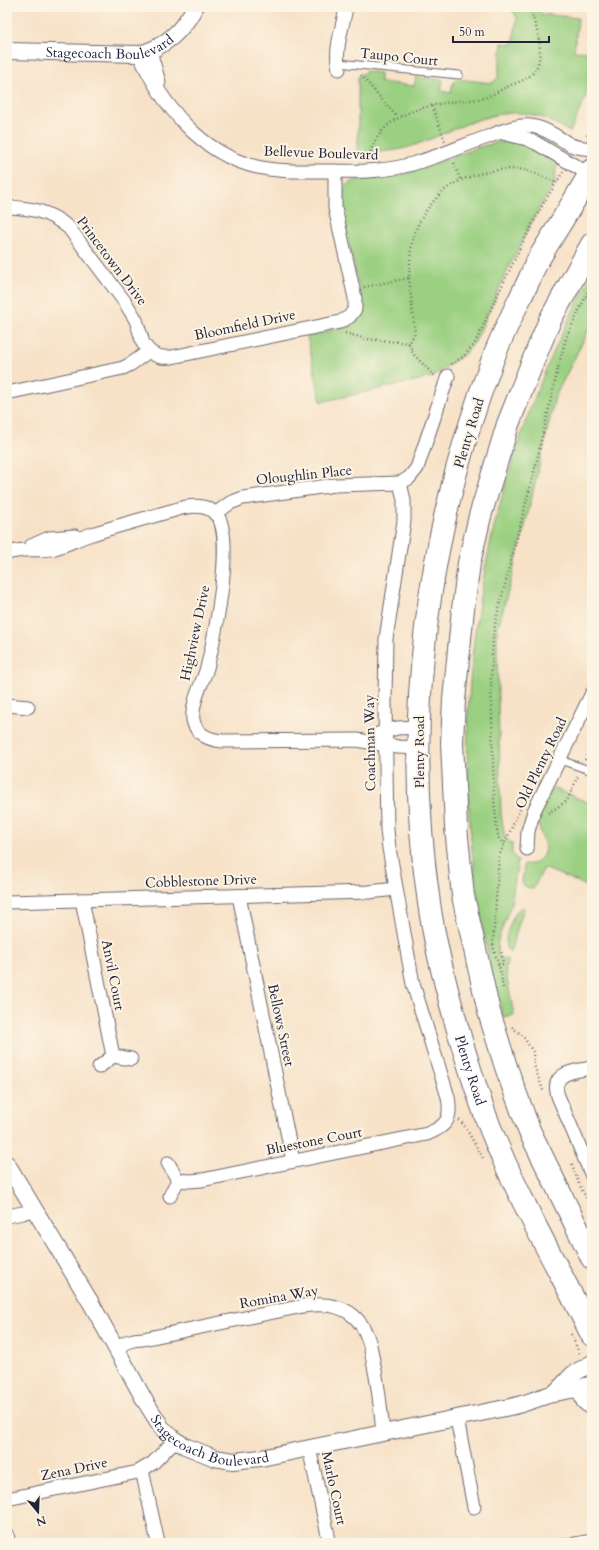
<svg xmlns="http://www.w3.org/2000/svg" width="599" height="1550" font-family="Cardo,serif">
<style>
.green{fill:#9bd082;stroke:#5e795e}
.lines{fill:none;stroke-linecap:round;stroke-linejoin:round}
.service-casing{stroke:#6d656c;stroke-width:9}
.minor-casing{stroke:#6d656c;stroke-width:15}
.tertiary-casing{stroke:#6d656c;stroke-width:18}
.trunk-casing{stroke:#6d656c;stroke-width:24}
.path{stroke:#6d656c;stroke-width:2.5;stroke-dasharray:1 3;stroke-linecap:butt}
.service{stroke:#fff;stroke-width:7}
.minor{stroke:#fff;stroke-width:13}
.tertiary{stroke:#fff;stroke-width:16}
.trunk{stroke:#fff;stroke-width:22}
.labels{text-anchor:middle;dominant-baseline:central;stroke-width:4;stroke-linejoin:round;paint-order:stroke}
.street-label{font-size:14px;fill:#22223b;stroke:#fcf5e5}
</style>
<rect width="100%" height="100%" fill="#fcf5e5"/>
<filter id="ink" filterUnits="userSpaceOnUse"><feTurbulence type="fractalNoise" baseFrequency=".025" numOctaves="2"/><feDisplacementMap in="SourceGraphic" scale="8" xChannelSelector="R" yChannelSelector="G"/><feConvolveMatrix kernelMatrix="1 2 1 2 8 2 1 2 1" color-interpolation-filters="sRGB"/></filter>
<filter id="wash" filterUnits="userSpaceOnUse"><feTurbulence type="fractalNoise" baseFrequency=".012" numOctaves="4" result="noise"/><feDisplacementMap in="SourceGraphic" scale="16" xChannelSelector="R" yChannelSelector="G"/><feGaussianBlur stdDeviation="0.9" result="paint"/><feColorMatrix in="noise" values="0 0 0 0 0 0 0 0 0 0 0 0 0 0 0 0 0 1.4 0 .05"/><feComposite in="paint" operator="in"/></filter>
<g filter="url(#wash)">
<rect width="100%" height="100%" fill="#f7e2c8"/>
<!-- green -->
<g class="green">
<path d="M497 7H535L542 14 578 18 574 51 592 52V83L570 132C559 126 549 119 537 116 496 103 451 133 412 146 395 152 376 152 358 153V77L366 71 380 73V82L414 86 416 77 443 80 441 91 451 93 453 82 457 79 492 83 498 78 502 43 513 44 517 17 512 10 497 8Z"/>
<path d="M499 142H513L527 144 557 162 554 184 537 212 508 269 475 342 466 353 432 377 321 402 307 336 352 326C359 320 361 315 363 307L341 208C340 198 341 189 349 183 357 177 388 178 400 175 434 167 465 149 499 142Z"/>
<path d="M592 275V323L555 397 525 526 497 632 498 700 501 814 505 838 512 843V853L518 861 511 904 498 940 497 956 508 960 505 968 514 1015 503 1017C434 766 466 503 592 275Z"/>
<path d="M553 788 592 804V888L544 868 533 889 526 887 522 883 524 864C530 865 535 864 539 860 553 848 536 833 539 819 541 808 549 797 553 788Z"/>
<path d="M520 908H524L510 952 506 948C503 941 513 912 520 908Z"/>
</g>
</g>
<g filter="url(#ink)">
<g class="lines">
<!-- service casing -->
<g class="service-casing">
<g id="service">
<path d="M338 63 459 75"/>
<path d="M560 760 592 771"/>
<path d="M564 1543 592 1538"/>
</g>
</g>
<!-- minor casing -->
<g class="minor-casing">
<g id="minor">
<path d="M150 51 159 82"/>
<path d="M139 54C162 105 201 154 257 167 280 172 303 171 326 171 359 172 390 172 422 161 445 154 467 144 490 136 500 132 511 127 522 126 541 124 555 136 571 145 578 148 585 148 592 149"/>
<path d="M339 69C334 49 343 27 346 7"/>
<path d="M499 132 527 139 536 143 589 174"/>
<path d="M7 207C32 208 49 211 69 228L125 302 136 320 143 343 149 351"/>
<path d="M7 393 123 368 131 364 149 351C157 357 162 358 172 357L340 322 349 317 355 309V298L335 208V171"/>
<path d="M215 514 230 503 243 498 335 485 400 483"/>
<path d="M31 546 49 538 75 536"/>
<path d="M7 553C13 552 19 550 25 550 34 549 46 551 55 548 66 545 77 539 89 535 113 527 139 520 164 513 176 510 190 504 203 507 208 508 212 510 216 514 236 535 214 640 207 668 202 684 191 703 193 720 196 735 210 740 223 741L357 740 398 747 418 748"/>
<path d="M7 705 28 707"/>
<path d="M378 734 397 728 419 727"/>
<path d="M527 849 528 831 534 811 592 693"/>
<path d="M239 896 293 1161"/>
<path d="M82 900 113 1056"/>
<path d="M7 902 369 892 396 889"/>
<path d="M99 1067 113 1056 131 1059"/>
<path d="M592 1068C575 1071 550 1072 558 1096L592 1176"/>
<path d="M168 1163 178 1180 170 1196"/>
<path d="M178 1180 189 1181 202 1180 427 1134C447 1126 452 1119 448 1097L413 984 389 848 387 830 385 702 386 639 404 521V500L400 483 409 478 417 468 448 376"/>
<path d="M7 1216 23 1213 34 1209"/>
<path d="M116 1348C125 1342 132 1339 143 1339L303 1306C331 1302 356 1307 367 1336 371 1345 372 1356 374 1366 379 1389 381 1411 383 1434"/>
<path d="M578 1389 583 1402 592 1410"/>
<path d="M457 1419 474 1507"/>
<path d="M309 1448 328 1535"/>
<path d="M142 1470 158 1543"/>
<path d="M7 1499 138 1472 153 1463 175 1440"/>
<path d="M7 1535 9 1543"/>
</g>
</g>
<!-- tertiary casing -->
<g class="tertiary-casing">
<g id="tertiary">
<path id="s1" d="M7 51 139 54C164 48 183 30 195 7"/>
<path id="s2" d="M7 1164 91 1303 145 1401 162 1428 175 1440 185 1446 215 1458 233 1461 261 1458 510 1407C525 1404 540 1397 555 1393 568 1390 580 1389 592 1384"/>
<path d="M554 1394 573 1374 592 1363"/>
</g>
</g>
<!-- trunk casing -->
<g class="trunk-casing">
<g id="trunk">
<path id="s3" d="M592 170C575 200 556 230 538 260 533 269 530 279 525 288 514 311 503 333 494 356 427 529 402 719 429 903 436 952 449 1000 463 1047 472 1075 480 1103 491 1130 519 1200 558 1267 592 1335"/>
<path d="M592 244 550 320 535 356 508 424 480 516 469 563 463 609 454 700 452 743 456 827 463 896 489 1012 506 1067 529 1130 592 1258"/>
</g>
</g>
<!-- path -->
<g class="path">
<path d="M361 75 397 117"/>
<path d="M432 106 445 141"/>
<path d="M587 136 592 127"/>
<path d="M369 156C380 115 421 106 458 101 467 100 475 100 483 98 492 96 501 89 511 85 518 82 526 80 532 74 548 57 536 25 529 7"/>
<path d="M454 163 461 181"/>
<path d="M409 278 415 333 409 343 413 354 435 376"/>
<path d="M364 287 409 278C410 263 410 240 417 227 424 212 438 193 452 185 469 174 506 166 525 170 536 173 546 178 556 183"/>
<path d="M345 333 366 339 409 343"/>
<path d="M451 364 463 357 474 345 522 244 543 204 563 172"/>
<path d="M585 760 592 745"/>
<path d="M548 813 567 801 578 776"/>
<path d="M504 845 498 837 494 800 491 679 493 637 496 619 537 460 559 364 566 338 592 283"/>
<path d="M498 965 503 964 501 950"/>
<path d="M503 988 500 969 494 951 493 943 499 856 520 809"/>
<path d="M512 1027 523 1036 533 1052 534 1065 544 1093"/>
<path d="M459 1120 464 1125 483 1158"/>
<path d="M572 1164 579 1184 592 1209"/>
<path d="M571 1334 580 1355"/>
</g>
<!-- service -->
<use href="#service" class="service"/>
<!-- minor -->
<use href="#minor" class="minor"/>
<!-- tertiary -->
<use href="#tertiary" class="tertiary"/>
<!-- trunk -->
<use href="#trunk" class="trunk"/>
</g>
</g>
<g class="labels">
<!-- street labels -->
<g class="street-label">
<text stroke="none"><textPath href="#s1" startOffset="104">Stagecoach Boulevard</textPath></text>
<text transform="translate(399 57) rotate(6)">Taupo Court</text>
<text transform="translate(321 153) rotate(2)">Bellevue Boulevard</text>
<text transform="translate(112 261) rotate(53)">Princetown Drive</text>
<text transform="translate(245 325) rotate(-12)">Bloomfield Drive</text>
<text transform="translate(469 433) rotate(-73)">Plenty Road</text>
<text transform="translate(304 475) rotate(-6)">Oloughlin Place</text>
<text transform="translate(195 633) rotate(-78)">Highview Drive</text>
<text transform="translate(370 743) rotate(-91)">Coachman Way</text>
<text transform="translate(419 752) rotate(-90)">Plenty Road</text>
<text transform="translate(541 763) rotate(-64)">Old Plenty Road</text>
<text transform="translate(201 881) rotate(-2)">Cobblestone Drive</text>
<text transform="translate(113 975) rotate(79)">Anvil Court</text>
<text transform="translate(281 1025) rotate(78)">Bellows Street</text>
<text stroke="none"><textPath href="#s3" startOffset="940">Plenty Road</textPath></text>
<text transform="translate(314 1141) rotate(-11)">Bluestone Court</text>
<text transform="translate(279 1297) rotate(-10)">Romina Way</text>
<text stroke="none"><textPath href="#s2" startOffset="357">Stagecoach Boulevard</textPath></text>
<text transform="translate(74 1469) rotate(-12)">Zena Drive</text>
<text transform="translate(334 1488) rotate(78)">Marlo Court</text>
</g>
</g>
<!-- margin -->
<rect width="599" height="1550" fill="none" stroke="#fcf5e5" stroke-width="24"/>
<!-- north arrow -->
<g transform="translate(38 1512) rotate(161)" stroke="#fcf5e5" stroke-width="3" paint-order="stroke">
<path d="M0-3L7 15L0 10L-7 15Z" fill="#22223b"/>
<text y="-6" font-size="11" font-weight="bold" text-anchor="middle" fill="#22223b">N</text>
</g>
<!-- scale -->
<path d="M453 36v6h96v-6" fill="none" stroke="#22223b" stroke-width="2"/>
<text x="459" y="36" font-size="12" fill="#22223b" stroke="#fcf5e5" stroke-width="3" paint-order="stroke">50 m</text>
</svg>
